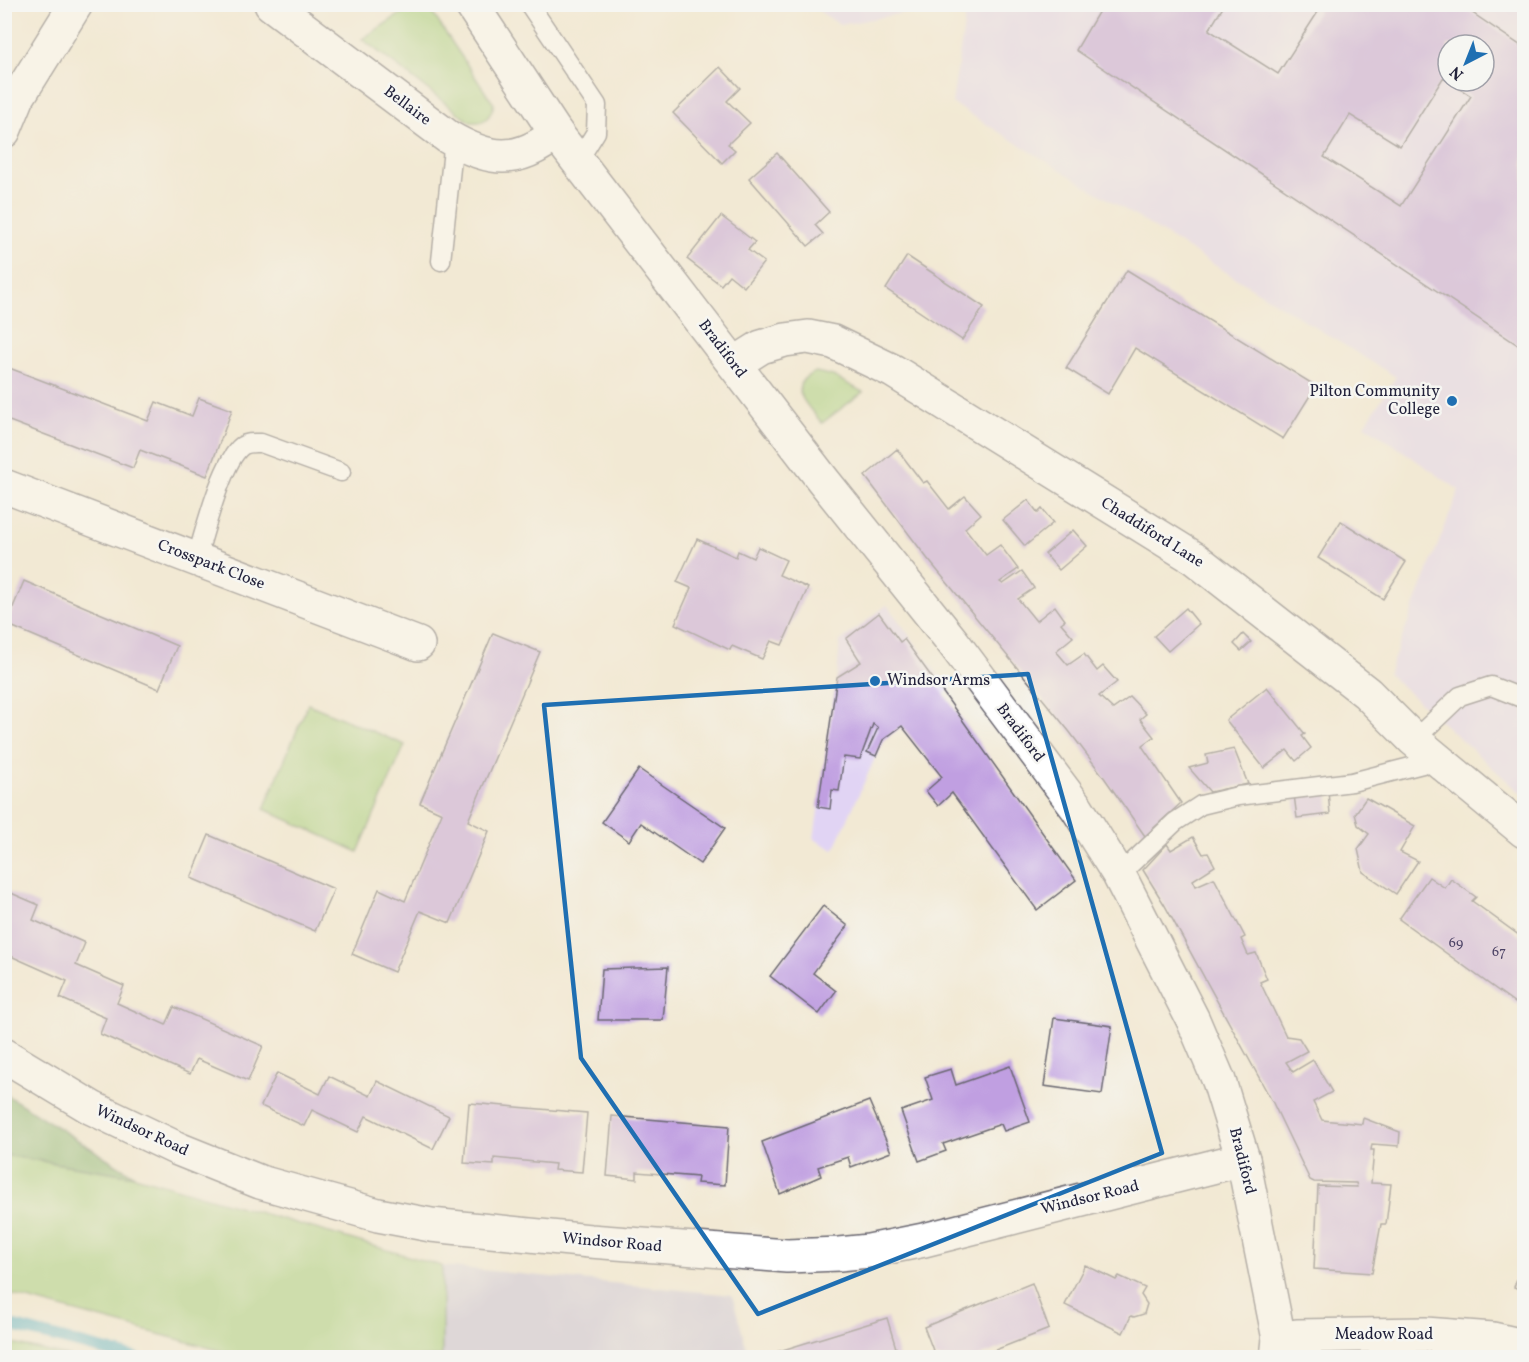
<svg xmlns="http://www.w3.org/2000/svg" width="1529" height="1362" font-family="Vollkorn,serif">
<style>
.built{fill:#e1d4f4;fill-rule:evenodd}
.industrial{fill:#c5c0db}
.green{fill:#a2cf7c;stroke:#62785c;stroke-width:1.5}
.forest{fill:#81b26c;stroke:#526a54;stroke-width:1.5}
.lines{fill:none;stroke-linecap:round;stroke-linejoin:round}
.stream{stroke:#43a8c3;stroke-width:12}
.building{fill:#c09fe1;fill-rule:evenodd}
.service-casing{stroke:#6b6871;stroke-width:21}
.minor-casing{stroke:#6b6871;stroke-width:36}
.tertiary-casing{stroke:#6b6871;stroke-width:36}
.service{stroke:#fff;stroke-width:18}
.minor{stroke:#fff;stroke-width:33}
.tertiary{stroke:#fff;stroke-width:33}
.marked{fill:none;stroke:#1f6fb2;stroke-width:4.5;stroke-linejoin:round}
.poi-dot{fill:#1f6fb2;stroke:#f6f6f2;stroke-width:2}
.labels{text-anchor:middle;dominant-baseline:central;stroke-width:5;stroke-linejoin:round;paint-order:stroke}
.number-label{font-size:14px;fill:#4a4164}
.street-label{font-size:16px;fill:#22223b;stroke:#f6f6f2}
.poi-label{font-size:16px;fill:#22223b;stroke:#f6f6f2;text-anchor:end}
</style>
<rect width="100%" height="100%" fill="#f6f6f2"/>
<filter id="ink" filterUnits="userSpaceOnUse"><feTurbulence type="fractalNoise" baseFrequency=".0167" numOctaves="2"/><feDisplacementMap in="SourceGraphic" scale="12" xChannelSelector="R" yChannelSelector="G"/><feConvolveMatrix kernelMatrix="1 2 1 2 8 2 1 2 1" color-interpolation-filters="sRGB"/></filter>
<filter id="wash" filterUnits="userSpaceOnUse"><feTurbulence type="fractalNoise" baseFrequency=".008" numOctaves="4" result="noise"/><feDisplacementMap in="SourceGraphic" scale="24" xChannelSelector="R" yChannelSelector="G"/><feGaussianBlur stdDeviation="1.35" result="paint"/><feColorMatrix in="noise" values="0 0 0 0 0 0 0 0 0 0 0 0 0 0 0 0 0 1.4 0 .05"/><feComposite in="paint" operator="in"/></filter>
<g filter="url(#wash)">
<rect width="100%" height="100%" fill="#f2e9d4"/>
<!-- built -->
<g class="built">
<path d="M810 5H1524V796L1388 674 1459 490 1365 425 1396 377 952 103 965 18 936 7 840 25ZM1448 45H1484V81H1448Z"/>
<path d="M887 605 950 690 883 740 834 850 814 839 837 677 840 641Z"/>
</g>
<!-- industrial -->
<path class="industrial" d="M442 1266 732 1295 749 1357H442Z"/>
<!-- green -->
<g class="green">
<path d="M414 5H427L486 93 494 104C490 118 485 124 470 122L362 39Z"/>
<path d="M816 372 833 376 863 392 822 423C808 407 783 384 816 372Z"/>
<path d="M308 704 405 745 358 852 264 809Z"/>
<path d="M4 1155 135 1176 442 1266V1357H244L5 1293Z"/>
<path d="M4 1342H5L71 1357H5Z"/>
</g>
<!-- forest -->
<path class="forest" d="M5 1094 135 1176 5 1155Z"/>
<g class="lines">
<!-- stream -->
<path class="stream" d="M4 1324 135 1358"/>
</g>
<g id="blocks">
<!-- building -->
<g class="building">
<path d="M1103 4H1225L1209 30 1278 74 1323 4H1459L1524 48V349L1076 50ZM1448 45H1484V81H1448ZM1443 78 1471 96 1401 206 1324 157 1350 115 1400 146Z"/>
<path d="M720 67 740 88 727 101 750 123 728 144 735 150 722 163 673 113Z"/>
<path d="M777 153 829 212 815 225 823 234 808 246 749 178Z"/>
<path d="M721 216 755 242 748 250 764 262 744 287 729 275 721 285 687 259Z"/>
<path d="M907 256 984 307 962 340 886 289Z"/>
<path d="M1127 270 1316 386 1283 439 1135 348 1108 394 1066 368Z"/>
<path d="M4 366 148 421 156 402 192 416 199 398 232 410 207 476 140 450 133 468 4 419Z"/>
<path d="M897 449 923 483 927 481 949 509 965 496 981 514 965 528 986 555 1000 545 1018 569 1000 582 1003 584 1022 571 1034 588 1018 599 1036 621 1055 606 1065 620 1061 623 1073 637 1056 651 1068 665 1084 654 1097 671 1103 666 1117 682 1099 696 1113 709 1130 697 1146 714 1140 719 1154 737 1142 746 1181 803 1145 836 1103 776 1069 731 927 558 865 476Z"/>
<path d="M1028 500 1038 513 1042 509 1053 523 1025 546 1003 520Z"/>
<path d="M1341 521 1406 562 1383 599 1318 558Z"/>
<path d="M1073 530 1087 546 1059 570 1045 554Z"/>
<path d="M697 539 736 557 738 551 753 558 758 547 786 560 779 575 808 588 782 645 771 641 762 659 732 646 730 650 675 624 691 588 677 582Z"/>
<path d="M24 581 177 646 159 689 6 624Z"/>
<path d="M1186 608 1199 624 1168 651 1154 636Z"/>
<path d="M879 613 900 642 904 639 944 694 1076 880 1037 910 952 793 938 806 926 791 942 777 902 726 883 740 876 756 867 752 878 728 873 724 860 759 844 757 839 791 832 790 830 809 818 807 837 677 861 662 846 639Z"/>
<path d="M493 633 540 652 468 821 489 831 450 923 420 911 394 972 352 954 379 889 405 901 442 813 420 803Z"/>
<path d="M1243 634 1251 642 1241 651 1234 644Z"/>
<path d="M1267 687 1305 734 1302 736 1311 748 1296 761 1287 750 1264 768 1226 720Z"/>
<path d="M1234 749 1248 784 1210 792 1189 768 1208 763 1206 755Z"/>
<path d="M639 769 725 828 700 864 641 823 629 841 602 822Z"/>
<path d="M1328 791 1330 814 1297 818 1294 795Z"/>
<path d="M1366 798 1415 826 1400 852 1418 861 1396 894 1363 872 1358 849 1369 834 1358 825 1355 814Z"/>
<path d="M209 835 334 889 315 931 191 878Z"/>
<path d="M1193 837 1203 854 1208 853 1215 866 1193 880 1196 886 1214 878 1245 937 1241 939 1248 955 1256 953 1267 979 1260 982 1286 1036 1299 1038 1307 1051 1286 1062 1293 1072 1313 1060 1332 1092 1313 1102 1322 1120 1362 1124 1363 1118 1400 1132 1399 1146 1372 1144 1371 1150H1374L1371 1183 1391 1184 1386 1224H1381L1372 1273 1314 1269 1318 1186 1357 1187 1356 1183 1314 1182 1310 1180 1273 1103 1164 904 1143 870 1167 844 1171 850Z"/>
<path d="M1429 877 1445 888 1451 879 1476 897 1472 901 1523 938 1524 936V997L1518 1005 1399 919Z"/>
<path d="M4 890 39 905 33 920 85 943 76 965 124 986 117 1003 166 1025 174 1007 263 1046 248 1081 197 1059 190 1074 100 1034 106 1018 60 998 67 981 4 953Z"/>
<path d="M823 906 848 926 813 973 836 991 819 1014 770 976Z"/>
<path d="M668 967 663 1020H598L602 969Z"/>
<path d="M1054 1018 1112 1026 1102 1094 1044 1086Z"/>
<path d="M1010 1066 1030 1122 1004 1131 1001 1124 943 1144 946 1151 919 1161 901 1111 933 1100 925 1077 951 1069 956 1085Z"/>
<path d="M277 1073 320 1094 329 1076 370 1096 377 1081 449 1116 433 1149 366 1116 358 1132 312 1110 304 1126 261 1106Z"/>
<path d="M869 1101 891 1152 851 1167 848 1157 818 1167 821 1176 780 1194 762 1142Z"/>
<path d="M469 1103 587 1113 582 1172 554 1170 555 1164 494 1158V1165L464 1163Z"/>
<path d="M612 1116 729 1126 725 1185 697 1183 698 1177 637 1172V1179L607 1176Z"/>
<path d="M1524 1259V1291L1514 1287Z"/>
<path d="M1085 1265 1116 1280 1119 1276 1145 1288 1141 1295 1147 1304 1144 1314 1134 1317 1131 1316 1123 1333 1065 1305Z"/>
<path d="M1032 1283 1049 1329 975 1358H936L924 1327Z"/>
<path d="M887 1318 899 1358H777L776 1352Z"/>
</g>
</g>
</g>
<g filter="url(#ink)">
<use href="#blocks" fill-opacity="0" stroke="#6b6871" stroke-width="1.5"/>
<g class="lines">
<!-- service casing -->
<g class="service-casing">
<g id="service">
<path d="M529 4 597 105 596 132 578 161"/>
<path d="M441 261 454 140"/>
<path d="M196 560C204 534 222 461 242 446 248 442 254 443 261 443L341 472"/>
<path d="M1414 740 1460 696 1491 686 1524 699"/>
<path d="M1119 875 1175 822 1201 805 1238 796 1352 782 1438 760"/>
</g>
</g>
<!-- minor casing -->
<g class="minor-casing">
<g id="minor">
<path d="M271 4 448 137C489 161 518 165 556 133"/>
<path d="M4 131 18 97 76 4"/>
<path d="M734 364 761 347 785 340 808 337 833 342 893 371 1194 558 1367 693 1414 740 1524 831"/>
<path d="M4 486 418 644"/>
<path d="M4 1055 92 1108 178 1149 260 1182 378 1215 431 1225 590 1241 787 1256 839 1254 869 1251 924 1240 1243 1159"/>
<path d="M1279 1339 1297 1336 1425 1334 1493 1339 1524 1346"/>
</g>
</g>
<!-- tertiary casing -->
<g class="tertiary-casing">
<path id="tertiary" d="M471 4 556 133 823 480 952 641 1077 808 1119 875 1193 1020 1219 1081 1243 1159 1279 1339 1277 1358"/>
</g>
<!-- service -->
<use href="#service" class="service"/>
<!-- minor -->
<use href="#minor" class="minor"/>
<!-- tertiary -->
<use href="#tertiary" class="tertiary"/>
</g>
</g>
<!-- marked area -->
<path d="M0 0H1529V1362H0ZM1028 674 1162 1153 758 1314 581 1058 544 705Z" fill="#f2e9d4" fill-opacity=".55" fill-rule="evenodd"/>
<path class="marked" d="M1028 674 1162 1153 758 1314 581 1058 544 705Z"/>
<!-- markers -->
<g class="poi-dot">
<circle cx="1452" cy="401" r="6"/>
<circle cx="875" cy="681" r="6"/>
</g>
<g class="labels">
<!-- number labels -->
<g class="number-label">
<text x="1456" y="943">69</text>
<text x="1499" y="952">67</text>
</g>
<!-- street labels -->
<g class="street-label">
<text transform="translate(407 106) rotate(37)">Bellaire</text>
<text transform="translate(722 349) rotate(53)">Bradiford</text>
<text transform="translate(1152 533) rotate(32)">Chaddiford Lane</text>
<text transform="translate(211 565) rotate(21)">Crosspark Close</text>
<text transform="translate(1020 733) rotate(53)">Bradiford</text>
<text transform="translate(142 1131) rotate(25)">Windsor Road</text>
<text transform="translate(1242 1161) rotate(76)">Bradiford</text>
<text transform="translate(1090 1198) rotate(-14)">Windsor Road</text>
<text transform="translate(612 1243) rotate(5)">Windsor Road</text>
<text x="1384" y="1335">Meadow Road</text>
</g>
<!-- poi labels -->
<g class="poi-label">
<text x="1440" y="392">Pilton Community<tspan x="1440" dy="18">College</tspan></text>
<text x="887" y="681" text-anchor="start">Windsor Arms</text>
</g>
</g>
<!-- margin -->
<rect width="1529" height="1362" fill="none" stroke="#f6f6f2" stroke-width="24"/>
<!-- north arrow -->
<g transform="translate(1466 63) rotate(222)"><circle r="28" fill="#f6f6f2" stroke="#a1a1a9" stroke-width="1.5"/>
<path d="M0-4.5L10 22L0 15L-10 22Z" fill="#1f6fb2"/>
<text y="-9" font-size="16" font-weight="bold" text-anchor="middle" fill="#22223b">N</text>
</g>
</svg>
